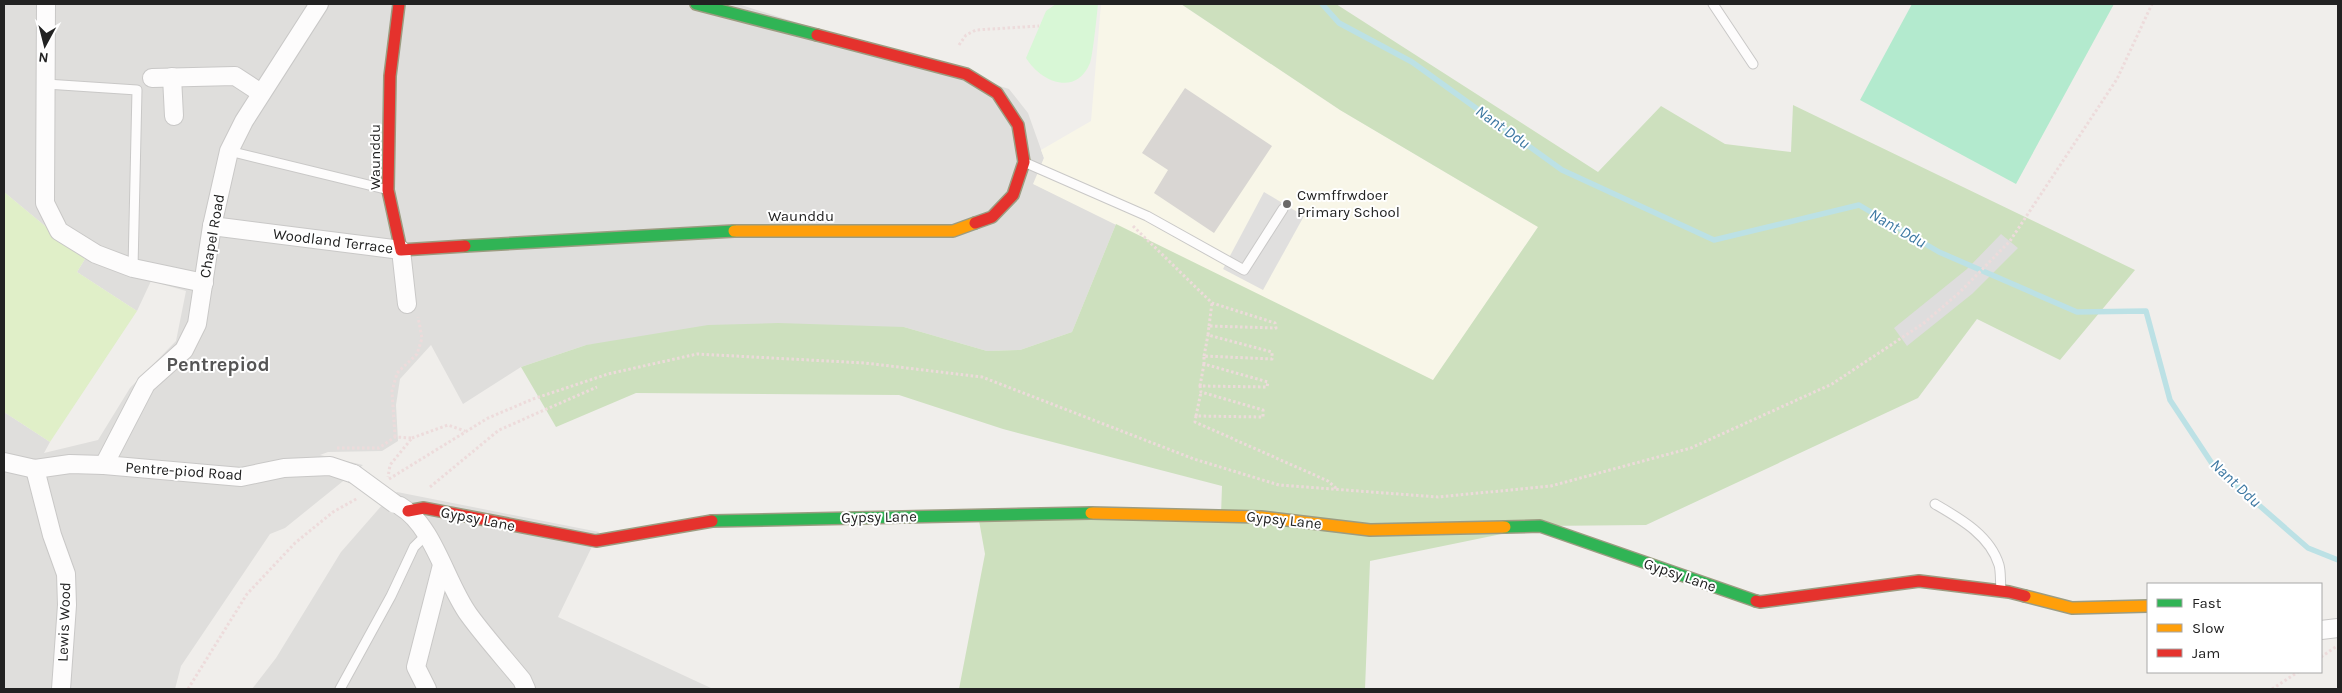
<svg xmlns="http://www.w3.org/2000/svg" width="2342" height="693" font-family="Karla,sans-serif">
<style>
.residential{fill:#dfdedc}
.education{fill:#f8f6e8}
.grass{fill:#e0efc8}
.forest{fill:#cde0be}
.park{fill:#d8f7d6}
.pitch{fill:#b3eace}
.parking{fill:#e0dfde}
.pier{fill:#dedddd}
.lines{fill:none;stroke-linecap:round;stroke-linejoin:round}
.stream{stroke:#bce1e5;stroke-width:5.5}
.building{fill:#d9d6d3}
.lane-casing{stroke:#c9c8c7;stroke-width:11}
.street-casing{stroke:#c9c8c7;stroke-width:20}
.fast-casing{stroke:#9c9c81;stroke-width:14}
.slow-casing{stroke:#9c9c81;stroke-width:14}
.jam-casing{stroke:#9c9c81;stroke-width:14}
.path{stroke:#eddbdb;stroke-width:3;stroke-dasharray:2.5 2.5;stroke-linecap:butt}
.lane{stroke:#fdfcfc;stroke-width:9}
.street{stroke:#fdfcfc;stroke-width:18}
.fast{stroke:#30b455;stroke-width:11}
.slow{stroke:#ff9f0a;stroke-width:11}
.jam{stroke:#e5322d;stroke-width:11}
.street-bridge-casing{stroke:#c9c8c7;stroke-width:20;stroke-linecap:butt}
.street-bridge{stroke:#fdfcfc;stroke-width:18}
.poi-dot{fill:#6a6968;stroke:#fff;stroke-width:2}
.labels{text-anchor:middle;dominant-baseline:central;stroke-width:4;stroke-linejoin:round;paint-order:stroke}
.street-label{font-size:15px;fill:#222;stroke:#fff}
.poi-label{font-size:15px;fill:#222;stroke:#fff;text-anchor:start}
.water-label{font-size:16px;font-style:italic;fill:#3d78a2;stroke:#fff}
.district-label{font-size:20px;font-weight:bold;fill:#555;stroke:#fff}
</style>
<rect width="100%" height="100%" fill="#f0eeeb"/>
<!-- residential -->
<g class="residential">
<path d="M4 4H738L1009 89 1028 113 1044 158 1034 184 1116 224 1072 332 1020 350 987 351 904 327 586 345 521 367 463 404 431 345 400 379 396 405 398 441 382 451 328 452 320 455 363 465 285 528 270 534 181 666 175 689H4V412L50 442 44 453 98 440 130 388 176 341 186 291 151 281 137 311 77 272 85 259 4 192Z"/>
<path d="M397 492 599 532 558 617 713 689H252L276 658 341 552 383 504Z"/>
</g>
<!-- education -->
<path class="education" d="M1101 4H1181L1340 110 1538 227 1433 381 1033 184 1044 158 1041 150 1091 121Z"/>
<!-- grass -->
<path class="grass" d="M4 192 85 259 77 272 137 311 50 442 4 412Z"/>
<!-- forest -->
<path class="forest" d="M1181 4H1336L1598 172 1661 106 1725 144 1791 152 1793 105 2135 270 2060 360 1977 319 1918 398 1646 525 1540 526 1370 561 1365 689H959L985 554 978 515H1221L1222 486 1003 429 899 395 636 393 556 427 521 367 586 345 708 325 778 323 904 327 987 351 1020 350 1072 332 1116 224 1433 380 1538 227 1340 110Z"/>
<!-- park -->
<path class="park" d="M1056 4H1098C1097 14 1093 55 1090 63 1076 97 1041 82 1026 58L1046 11Z"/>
<!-- pitch -->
<path class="pitch" d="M1912 4H2114L2016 184 1860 100Z"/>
<!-- parking -->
<path class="parking" d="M1264 192 1304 216 1263 290 1223 269Z"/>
<!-- pier -->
<path class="pier" d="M2001 234 2018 248 1972 294 1907 346 1894 328 1967 269Z"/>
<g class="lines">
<!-- stream -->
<path class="stream" d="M1322 4 1339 23 1412 62 1562 170 1714 240 1859 205 1939 252 2077 312 2146 311 2170 400 2213 465 2308 548 2338 560"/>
</g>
<!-- building -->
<path class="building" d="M1185 88 1272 146 1214 233 1154 193 1168 170 1142 153Z"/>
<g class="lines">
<!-- lane casing -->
<g class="lane-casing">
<g id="lane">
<path d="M1713 4 1753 64"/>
<path d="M46 84 137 90 133 268"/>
<path d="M229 151 385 189"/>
<path d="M1026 163 1147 216 1244 270 1283 209"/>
<path d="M1935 504C1959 518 1990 535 1999 565 2001 572 2000 581 2001 588"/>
<path d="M340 689 391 596 414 547 426 535"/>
</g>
</g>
<!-- street casing -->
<g class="street-casing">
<g id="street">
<path d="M46 4 45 203 59 231 96 254 133 268 204 283"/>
<path d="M172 77 174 116"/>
<path d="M152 78 235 76 261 93"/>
<path d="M212 226 401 250 407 304"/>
<path d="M4 462 35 469 70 464 104 465 241 477 284 468 330 466 354 474"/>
<path d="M104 465 146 384 184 350 197 324 212 226 229 151 244 121 319 4"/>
<path d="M35 469 52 535 66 574 67 605 61 689"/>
<path d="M400 506C434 526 446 584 469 615 485 637 504 658 522 680L526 689"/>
<path d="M2321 630 2338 628"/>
<path d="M427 689 416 667 442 565"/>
</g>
</g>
<!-- fast casing -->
<g class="fast-casing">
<g id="fast">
<path d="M696 4 817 35"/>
<path d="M465 246 734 231"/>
<path d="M712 521 1091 513"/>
<path d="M1505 527 1540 526 1756 601"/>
</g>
</g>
<!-- slow casing -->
<g class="slow-casing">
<g id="slow">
<path d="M734 231H953L975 223"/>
<path d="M1091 513 1261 517 1370 530 1505 527"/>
<path d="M2025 596 2072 608 2148 606"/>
</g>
</g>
<!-- jam casing -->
<g class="jam-casing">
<g id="jam">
<path d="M399 4 390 76 388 190 401 250 465 246"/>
<path d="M817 35 966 74 997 93 1018 125 1024 162 1013 195 992 217 975 223"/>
<path d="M408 511 424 508 596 541 712 521"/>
<path d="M1756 601 1760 602 1919 581 2009 592 2025 596"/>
</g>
</g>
<!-- path -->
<g class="path">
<path d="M959 45 966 35 976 30 1039 26"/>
<path d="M1133 226 1212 303 1275 323 1276 328 1209 326 1208 335 1272 352V359L1204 356V364L1268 382 1267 387 1200 386 1201 392 1263 410V417L1196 416 1195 422 1328 481 1337 489"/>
<path d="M1209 326 1212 303"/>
<path d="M1204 356 1208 335"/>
<path d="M1200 386 1204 364"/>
<path d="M1196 416 1201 392"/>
<path d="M395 437 392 391 397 373 417 354 422 338 418 317"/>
<path d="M412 438 448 425 465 431"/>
<path d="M337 448H379L395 437 412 438 390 465 388 477"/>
<path d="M389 479 488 418 533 399 608 374 697 354 865 363 982 377 1194 459 1279 485 1438 497 1551 486 1691 448 1832 384 1924 323 1960 292 2010 241 2117 79 2152 4"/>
<path d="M430 487 499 430 597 387"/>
<path d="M2321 657 2337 646"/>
<path d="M188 689 247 594 295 543 333 512 358 498"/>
<path d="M2272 689 2298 672"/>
</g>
<!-- lane -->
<use href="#lane" class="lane"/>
<!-- street -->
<use href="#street" class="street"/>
<!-- fast -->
<use href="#fast" class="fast"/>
<!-- slow -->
<use href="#slow" class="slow"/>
<!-- jam -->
<use href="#jam" class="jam"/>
<!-- street-bridge casing -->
<g class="street-bridge-casing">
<path id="street-bridge" d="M354 474 395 504"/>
</g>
<!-- street-bridge -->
<use href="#street-bridge" class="street-bridge"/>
</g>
<!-- markers -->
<circle class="poi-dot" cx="1287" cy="204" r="5"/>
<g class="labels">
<!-- street labels -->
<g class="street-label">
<text transform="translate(375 157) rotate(-90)">Waunddu</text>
<text x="801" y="216">Waunddu</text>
<text transform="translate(212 236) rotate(-80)">Chapel Road</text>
<text transform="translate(333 241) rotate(7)">Woodland Terrace</text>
<text transform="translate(184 471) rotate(4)">Pentre-piod Road</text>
<text transform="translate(879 517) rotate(-1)">Gypsy Lane</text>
<text transform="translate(478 519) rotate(11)">Gypsy Lane</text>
<text transform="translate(1284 520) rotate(6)">Gypsy Lane</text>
<text transform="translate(1680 575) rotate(19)">Gypsy Lane</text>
<text transform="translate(64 622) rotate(-88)">Lewis Wood</text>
</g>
<!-- poi labels -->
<g class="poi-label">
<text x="1297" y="195">Cwmffrwdoer<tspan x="1297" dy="17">Primary School</tspan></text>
</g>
<!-- water labels -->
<g class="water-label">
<text transform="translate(1503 127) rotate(36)">Nant Ddu</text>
<text transform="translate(1898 228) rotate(30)">Nant Ddu</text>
<text transform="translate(2236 483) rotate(43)">Nant Ddu</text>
</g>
<!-- district labels -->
<g class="district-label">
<text x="218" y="364">Pentrepiod</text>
</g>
</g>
<!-- border -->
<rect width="2342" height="693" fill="none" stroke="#222222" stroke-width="10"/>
<!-- legend -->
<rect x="2147" y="583" width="175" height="90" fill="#ffffff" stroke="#a7a7a7"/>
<rect x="2157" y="599" width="25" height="8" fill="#30b455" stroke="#a7a7a7"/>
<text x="2192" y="608" font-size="15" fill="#222222">Fast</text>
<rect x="2157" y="624" width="25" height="8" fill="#ff9f0a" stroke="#a7a7a7"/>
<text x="2192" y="633" font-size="15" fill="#222222">Slow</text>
<rect x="2157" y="649" width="25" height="8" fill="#e5322d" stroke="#a7a7a7"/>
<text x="2192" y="658" font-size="15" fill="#222222">Jam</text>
<!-- north arrow -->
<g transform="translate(45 45) rotate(187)" stroke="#ffffff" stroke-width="4" paint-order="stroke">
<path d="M0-4L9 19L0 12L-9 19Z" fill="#222222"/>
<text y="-8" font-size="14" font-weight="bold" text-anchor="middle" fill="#222222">N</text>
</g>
</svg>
